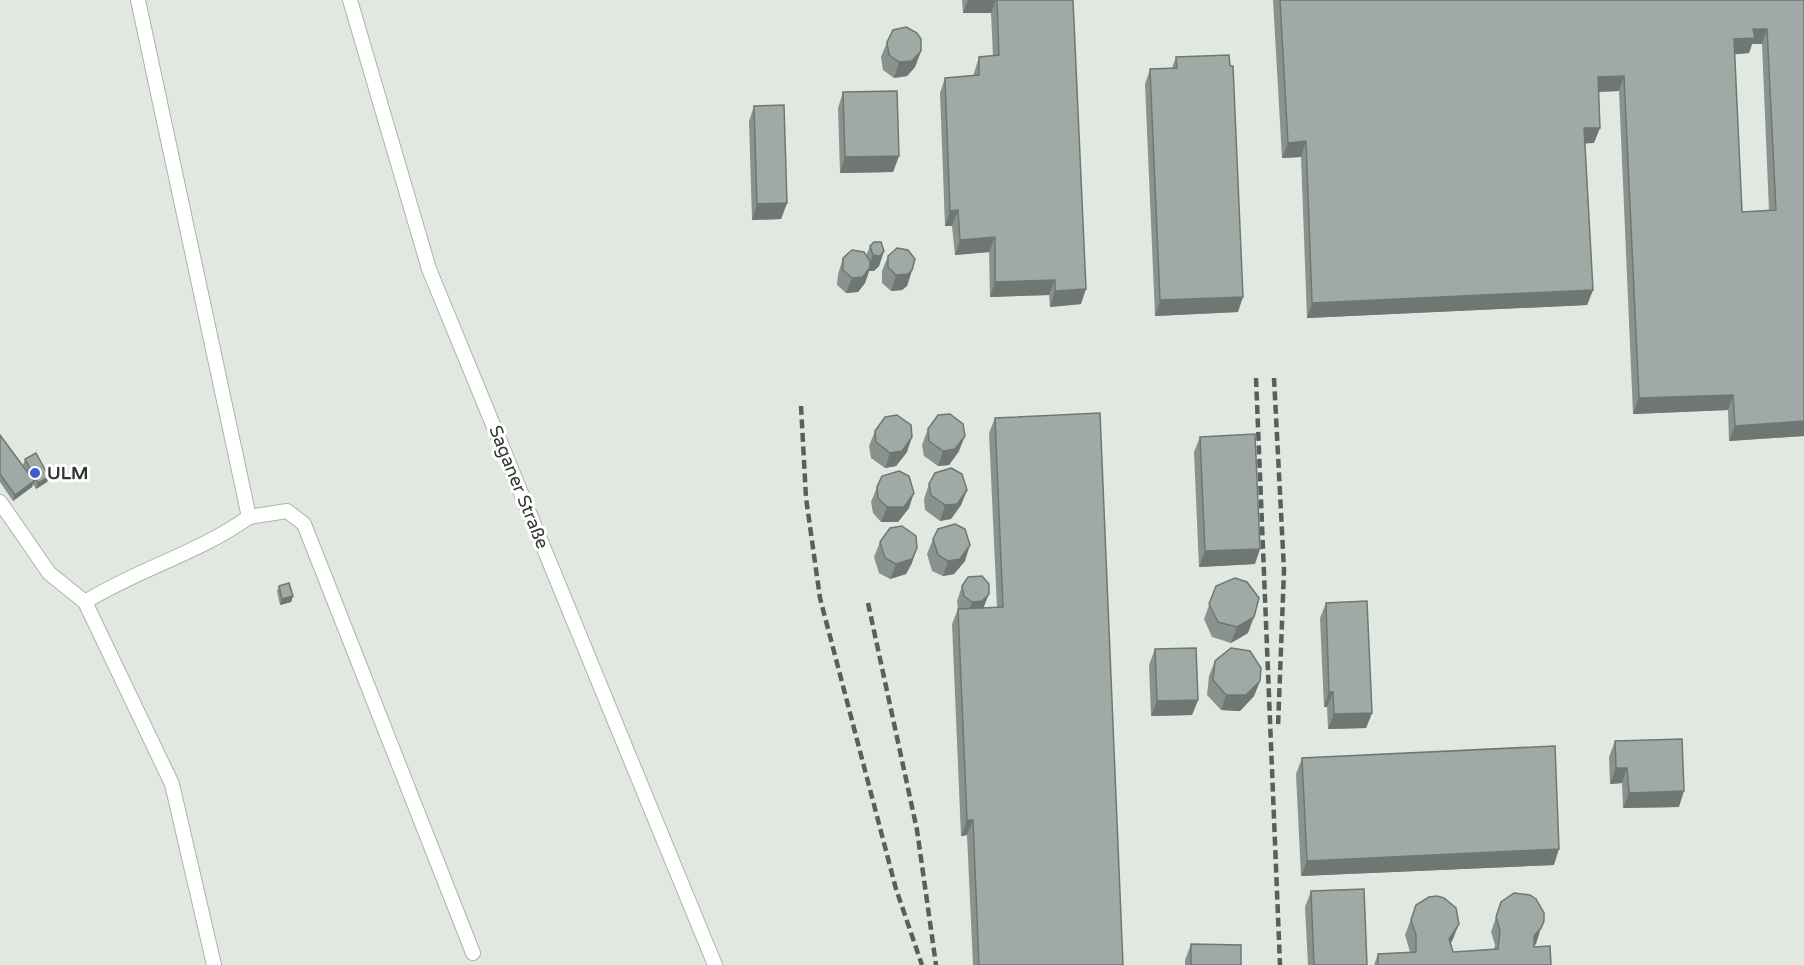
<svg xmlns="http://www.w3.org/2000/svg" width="1804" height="965" font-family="'Varela Round',sans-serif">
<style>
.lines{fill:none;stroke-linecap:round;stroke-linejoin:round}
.service-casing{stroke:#abb3ab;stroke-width:16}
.service{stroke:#fff;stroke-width:14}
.rail{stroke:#5b5f5b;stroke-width:4.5;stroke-dasharray:9 4.5;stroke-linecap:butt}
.wall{fill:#89928f;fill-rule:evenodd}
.shaded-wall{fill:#6f7774}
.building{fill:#9faaa6;stroke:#6f7774;stroke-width:1.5;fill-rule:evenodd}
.poi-dot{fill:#3e5ed0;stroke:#fff;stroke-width:2}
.labels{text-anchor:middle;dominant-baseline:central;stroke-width:6;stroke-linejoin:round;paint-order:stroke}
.poi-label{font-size:18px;font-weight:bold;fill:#323532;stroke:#fff;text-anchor:start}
.street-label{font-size:18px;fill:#323532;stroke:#fff}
</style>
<rect width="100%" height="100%" fill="#e0e8e0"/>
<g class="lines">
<!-- service casing -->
<g class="service-casing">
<g id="service">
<path d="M350 0 429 269 715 965"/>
<path d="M0 502 49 573 85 602 172 784 214 965"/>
<path d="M249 517 287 511 304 524 473 953"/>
<path d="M85 602C138 569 199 553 249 517L138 0"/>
</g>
</g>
<!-- service -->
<use href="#service" class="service"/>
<!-- rail -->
<g class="rail">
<path d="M1256 378 1280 965"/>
<path d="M1274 378 1284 570 1278 727"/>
<path d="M801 406 806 498 820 598 896 889 922 965"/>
<path d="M868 603 917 830 936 965"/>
</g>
</g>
<!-- wall -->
<g class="wall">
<path d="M962 0H1073L1081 304 1050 307 1049 295 990 297 989 252 955 255 952 226H945L940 93 945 78 974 75V73L979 57 993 56 991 13H963Z"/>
<path d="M1273 0H1804V436L1729 441 1728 410 1633 414 1619 91 1598 92 1594 143H1585L1593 290 1587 305 1307 318 1301 157 1282 158ZM1752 44H1762L1769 211 1742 212 1734 54 1749 53Z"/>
<path d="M887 42 921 51 915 67 907 76 894 78 883 70 881 57Z"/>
<path d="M1176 57 1238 312 1155 316 1145 84 1150 69 1172 68Z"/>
<path d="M843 92 899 156 893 172 840 173 838 108Z"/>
<path d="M754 106 787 203 781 219 752 220 749 121Z"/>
<path d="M870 246 884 251 879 266 874 271H869L865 283 858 292 846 293 837 285 838 274 843 258 866 256Z"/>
<path d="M888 256 912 270 907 286 902 290 891 291 882 283V271Z"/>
<path d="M995 418 1123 965H973L967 835 961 836 952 624 958 609 957 601 962 586 984 608 997 607 989 433Z"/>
<path d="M928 429 959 451 949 465 938 466 924 456 922 445Z"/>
<path d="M875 431 907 452 896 466 885 468 871 458 869 446Z"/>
<path d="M0 435 26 470 23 465 25 459 49 477 47 482 36 489 33 484 32 487 13 501 0 482Z"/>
<path d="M1200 437 1255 564 1199 567 1194 452Z"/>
<path d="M929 484 967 490 961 505 951 519 940 521 925 510 924 499Z"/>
<path d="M877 487 909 508 898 522H881L873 513 871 502Z"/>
<path d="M933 539 965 561 954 574 943 576 932 571 927 554Z"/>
<path d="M880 542 912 563 906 574 890 579 879 573 874 557Z"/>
<path d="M279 586 293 596 291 602 280 605 277 591Z"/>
<path d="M1216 586 1248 633 1231 643 1212 637 1204 619Z"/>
<path d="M1326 603 1372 713 1366 728 1328 729 1327 707H1324L1320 618Z"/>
<path d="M1155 649 1198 700 1192 715 1151 716 1149 665Z"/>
<path d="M1215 661 1260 681 1254 696 1240 711 1221 710 1207 695 1209 676Z"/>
<path d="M1615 741 1679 807 1623 808 1622 783 1610 784 1609 757Z"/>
<path d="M1302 758 1554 865 1301 876 1296 774Z"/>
<path d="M1311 891 1367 965H1308L1305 907Z"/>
<path d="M1501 902 1536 944 1534 945V947L1551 965H1374L1378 954 1410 952 1405 935 1416 905 1453 939 1451 943 1453 952 1494 949 1495 945 1491 932Z"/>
<path d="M1191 944 1241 965H1185V960Z"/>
</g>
<!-- shaded-wall -->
<g class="shaded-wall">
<path d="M968 0H996L991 13H963Z"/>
<path d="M1753 29H1767L1762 44H1752L1749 53 1728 55 1734 39Z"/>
<path d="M921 51 915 67 907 76 894 78 899 62Z"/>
<path d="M1624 76 1619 91 1592 92 1598 77Z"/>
<path d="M1584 128H1600L1594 143 1578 144Z"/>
<path d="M1306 141 1301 157 1282 158 1288 143Z"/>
<path d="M899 156 893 172 840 173 845 157Z"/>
<path d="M787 203 781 219 752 220 757 204Z"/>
<path d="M958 210 952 226H945L950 211Z"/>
<path d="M995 237 989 252 955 255 960 240Z"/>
<path d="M884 251 879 266 874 271H869L865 283 858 292 846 293 852 278 868 270 873 255Z"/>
<path d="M912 270 907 286 902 290 891 291 896 275Z"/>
<path d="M1055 280 1049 295 990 297 995 282Z"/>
<path d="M1086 289 1081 304 1050 307 1055 291Z"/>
<path d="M1593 290 1587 305 1307 318 1312 303Z"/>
<path d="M1243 297 1238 312 1155 316 1160 300Z"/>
<path d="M1733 395 1728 410 1633 414 1639 398Z"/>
<path d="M1804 421V436L1729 441 1735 426Z"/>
<path d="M965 436 959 451 949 465 938 466 943 451Z"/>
<path d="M912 437 907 452 896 466 885 468 890 453Z"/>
<path d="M49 477 47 482 36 489 38 483Z"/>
<path d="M34 481 32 487 13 501 15 495Z"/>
<path d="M967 490 961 505 951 519 940 521 945 505Z"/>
<path d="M914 493 909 508 898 522H881L887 507Z"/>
<path d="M970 545 965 561 954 574 943 576 948 561Z"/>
<path d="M917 548 912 563 906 574 890 579 896 564Z"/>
<path d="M1260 549 1255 564 1199 567 1205 551Z"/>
<path d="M989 594 983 609 966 617 972 602Z"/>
<path d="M293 596 291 602 280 605 282 599Z"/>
<path d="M1254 617 1248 633 1231 643 1237 627Z"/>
<path d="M1260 681 1254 696 1240 711 1221 710 1226 695Z"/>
<path d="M1329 692H1333L1327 707H1324Z"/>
<path d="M1198 700 1192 715 1151 716 1157 701Z"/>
<path d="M1372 713 1366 728 1328 729 1334 714Z"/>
<path d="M1616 768H1627L1622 783 1610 784Z"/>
<path d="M1684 791 1679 807 1623 808 1629 793Z"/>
<path d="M967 820H973L967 835 961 836Z"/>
<path d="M1559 849 1554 865 1301 876 1307 861Z"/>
<path d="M1459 924 1453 939 1444 954 1449 939Z"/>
<path d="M1541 928 1536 944 1528 951 1534 936Z"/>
</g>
<!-- building -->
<g class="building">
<path d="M997 0H1073L1086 289 1055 291V280L995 282V237L960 240 958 210 950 211 945 78 979 75V57L999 55Z"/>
<path d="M1280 0H1804V421L1735 426 1733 395 1639 398 1624 76 1598 77 1600 128H1584L1593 290 1312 303 1306 141 1288 143ZM1753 29H1767L1776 210 1742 212 1734 39 1755 38Z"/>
<path d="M906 27 917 33 921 39V51L912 61 899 62 889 55 887 42 893 30Z"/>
<path d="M1229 55 1230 66H1233L1243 297 1160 300 1150 69 1177 68 1176 57Z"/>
<path d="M897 91 899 156 845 157 843 92Z"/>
<path d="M784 105 787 203 757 204 754 106Z"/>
<path d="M874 242H881L884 251 880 256 873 255 870 246Z"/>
<path d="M897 248 908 250 915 259 912 270 908 274 896 275 888 267V256Z"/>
<path d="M852 250 864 252 870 261V267L863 277 852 278 843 270V258Z"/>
<path d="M1100 413 1123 965H979L973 820H967L958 609 1003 607 995 418Z"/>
<path d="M950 414 963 424 965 436 955 449 943 451 929 441 928 429 938 415Z"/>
<path d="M897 415 911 425 912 437 902 451 890 453 876 442 875 431 885 417Z"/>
<path d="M1255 434 1260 549 1205 551 1200 437Z"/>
<path d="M0 435 34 481 15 495 0 474Z"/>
<path d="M36 453 49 477 38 483 25 459Z"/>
<path d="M951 468 962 474 967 490 957 504 945 505 931 495 929 484 935 473Z"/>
<path d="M899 471 909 476 914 493 904 507H887L878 498 877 487 882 476Z"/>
<path d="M955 524 965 529 970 545 960 559 948 561 938 555 933 539 938 529Z"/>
<path d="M902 526 916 536 917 548 912 559 896 564 885 558 880 542 890 528Z"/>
<path d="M982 576 989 584V594L982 601 972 602 964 596 962 586 968 577Z"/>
<path d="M1235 578 1247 582 1259 598 1254 617 1237 627 1218 622 1209 604 1216 586Z"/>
<path d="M289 583 293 596 282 599 279 586Z"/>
<path d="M1367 601 1372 713 1334 714 1333 692H1329L1326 603Z"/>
<path d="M1196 648 1198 700 1157 701 1155 649Z"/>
<path d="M1231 648 1250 651 1261 668 1260 681 1246 695H1226L1213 680 1215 661Z"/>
<path d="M1682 739 1684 791 1629 793 1627 768H1616L1615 741Z"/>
<path d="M1555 746 1559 849 1307 861 1302 758Z"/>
<path d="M1364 889 1367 965H1314L1311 891Z"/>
<path d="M1514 893 1530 895 1536 899 1544 913V921L1541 928 1534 936V947L1550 946 1551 965H1378V954L1416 952V935L1411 920 1416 905 1429 897 1437 896 1444 898 1456 908 1459 924 1449 939 1453 952 1498 949 1500 930 1496 917 1501 902Z"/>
<path d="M1191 944 1241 945V965H1191Z"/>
</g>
<!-- markers -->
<circle class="poi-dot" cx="35" cy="473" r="6"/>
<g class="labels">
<!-- poi labels -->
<g class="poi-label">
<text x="47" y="473">ULM</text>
</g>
<!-- street labels -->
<g class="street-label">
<text transform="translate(519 487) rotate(68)">Saganer Straße</text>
</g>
</g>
</svg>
